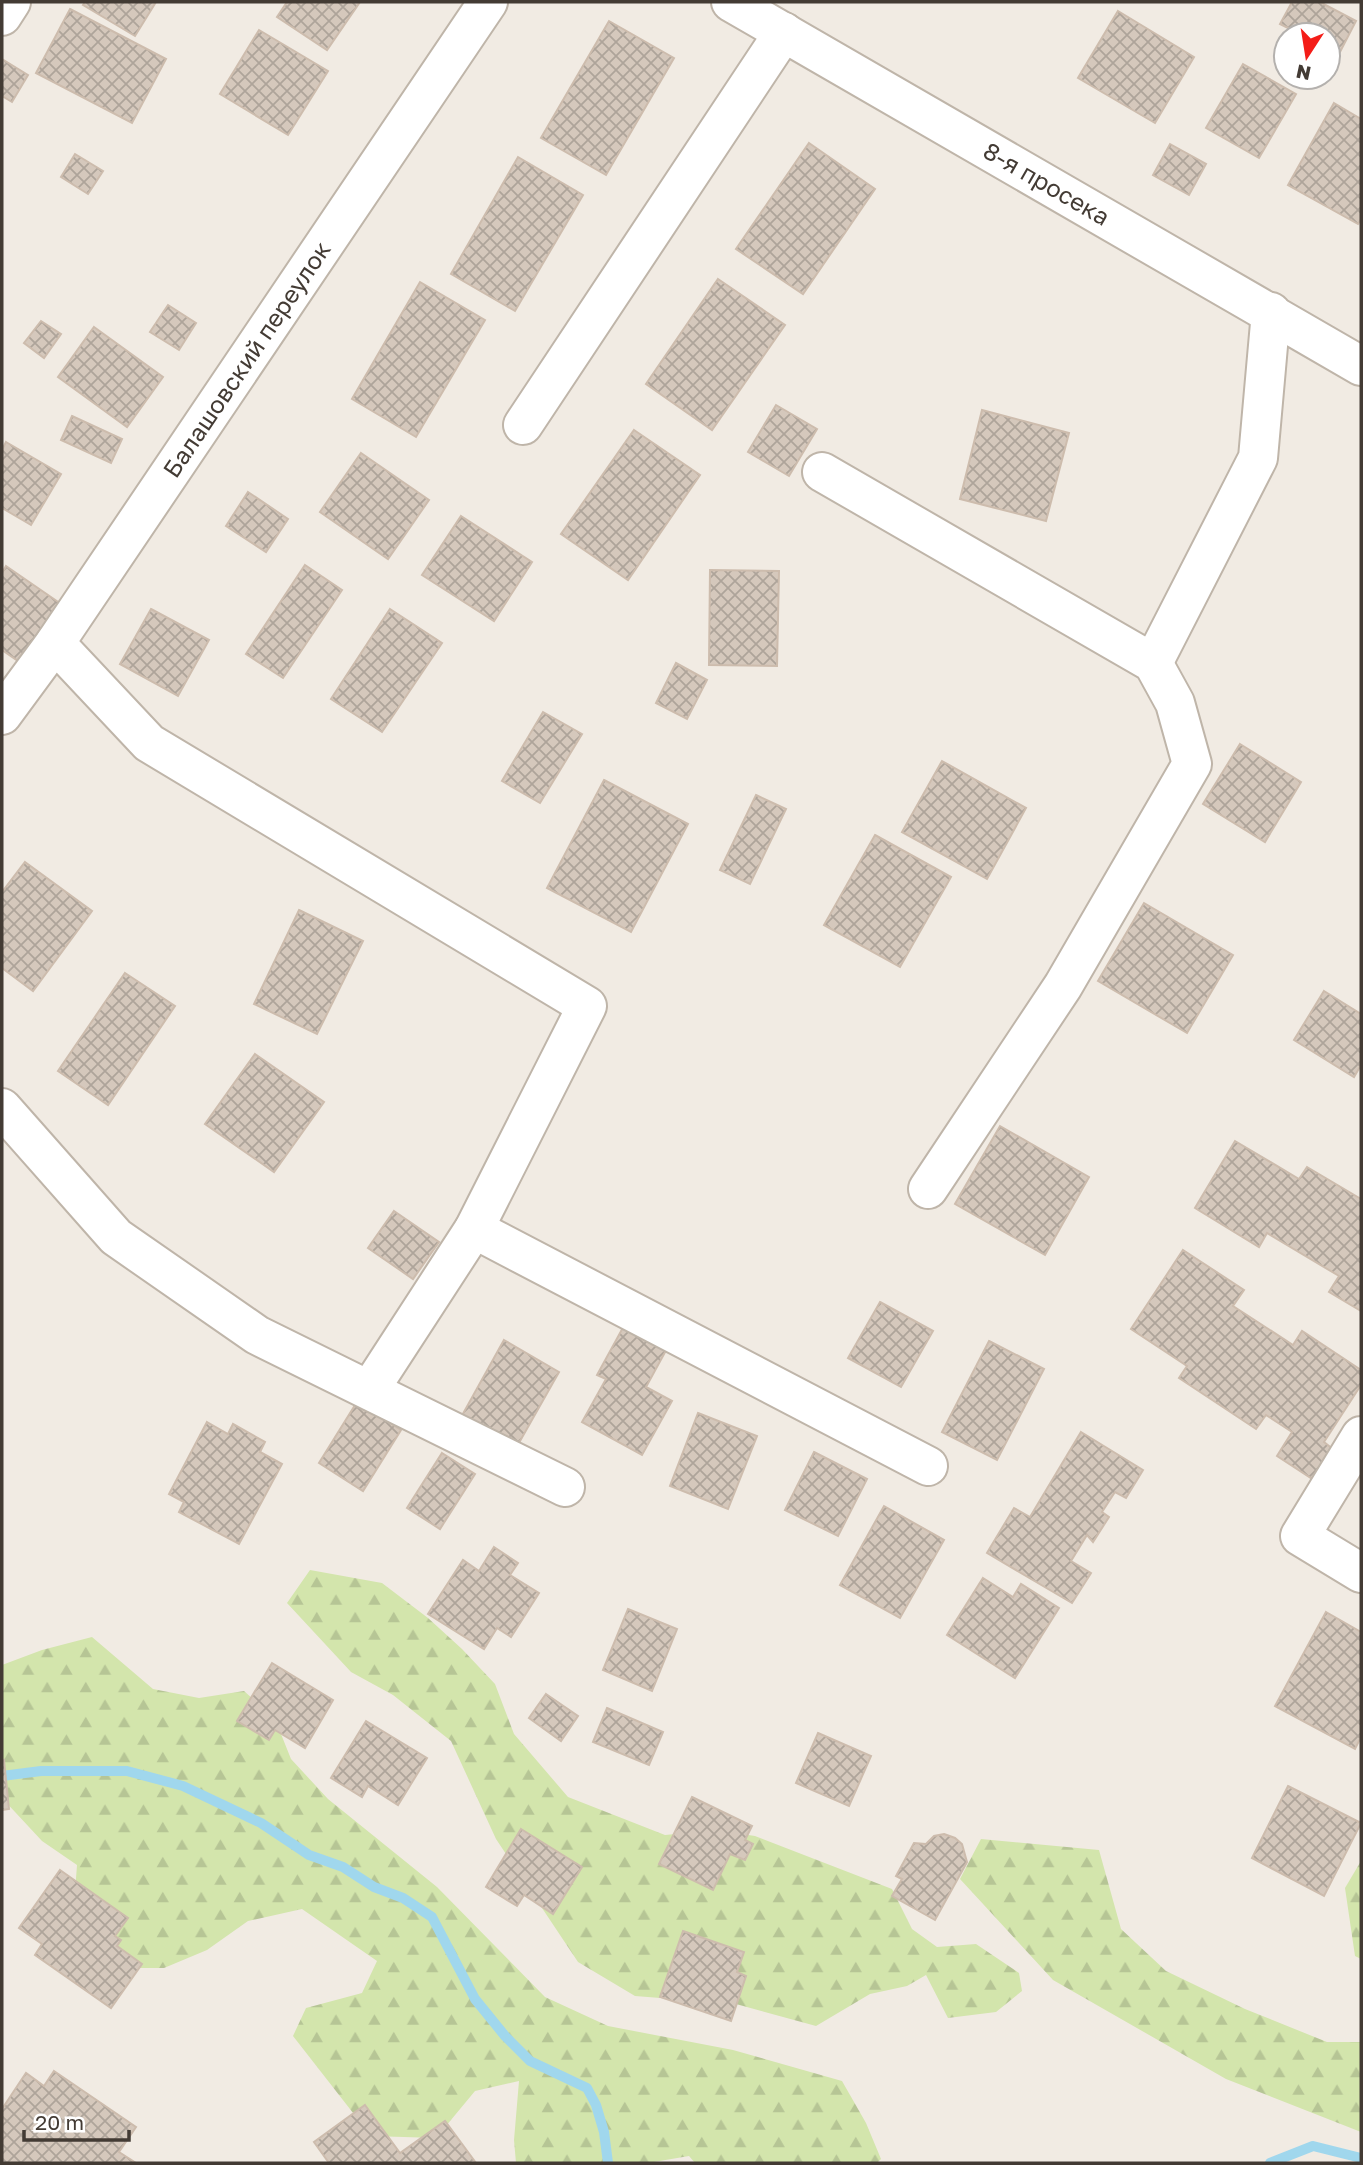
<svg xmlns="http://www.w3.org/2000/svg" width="1363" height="2165" font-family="'Golos Text',sans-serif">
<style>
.forest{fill:url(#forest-firs)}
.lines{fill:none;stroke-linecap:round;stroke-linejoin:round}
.stream{stroke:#a0d7ed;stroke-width:10}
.building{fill:url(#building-cross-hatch);stroke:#cdbcad;stroke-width:2}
.minor-casing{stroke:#bfb5a9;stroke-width:42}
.minor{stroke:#fff;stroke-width:38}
.labels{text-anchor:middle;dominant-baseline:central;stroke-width:6;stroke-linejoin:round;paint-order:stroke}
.street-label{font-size:24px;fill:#433b34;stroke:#fff}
</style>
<defs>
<pattern id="forest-firs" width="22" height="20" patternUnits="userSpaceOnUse" patternTransform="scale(1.75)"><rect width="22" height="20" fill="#d3e5ac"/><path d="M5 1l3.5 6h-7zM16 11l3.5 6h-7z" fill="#b6c595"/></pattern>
<pattern id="building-cross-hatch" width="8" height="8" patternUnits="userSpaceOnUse" patternTransform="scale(1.75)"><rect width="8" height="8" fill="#d5c8bc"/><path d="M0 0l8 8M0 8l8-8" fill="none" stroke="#aea49a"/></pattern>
</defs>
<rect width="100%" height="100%" fill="#f1ebe3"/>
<!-- forest -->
<g class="forest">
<path d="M310 1570 382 1583 428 1618 462 1649 495 1684 514 1734 568 1797 665 1835 716 1830 755 1836 892 1889 912 1929 937 1947 976 1944 1019 1973 1022 1991 996 2012 948 2018 926 1975 907 1986 870 1994 816 2026 736 2004 635 1996 578 1962 496 1839 451 1741 393 1695 351 1672 287 1603Z"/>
<path d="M92 1637 153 1689 199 1698 244 1691 275 1719 291 1759 328 1799 437 1887 545 1997 608 2026 733 2050 842 2081 866 2123 881 2159 877 2163H695L689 2156 648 2163H516L514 2140 519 2081 475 2091 436 2138 371 2136 293 2036 306 2008 362 1993 377 1961 302 1909 248 1921 207 1950 164 1968H112L72 1932 77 1865 42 1841 2 1798V1665L42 1650Z"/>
<path d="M981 1839 1099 1850 1121 1929 1166 1971 1245 2009 1327 2042H1361V2132L1226 2079 1053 1980 960 1879Z"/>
<path d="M1361 1861V1959L1355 1956 1345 1888Z"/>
</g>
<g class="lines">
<!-- stream -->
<g class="stream">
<path d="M2 1776 41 1771H127L183 1786 261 1823 309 1855 343 1867 374 1887 403 1898 432 1917 475 1999 505 2036 530 2061 587 2088 596 2105 604 2132 608 2163"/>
<path d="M1270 2163 1313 2146 1361 2158"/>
</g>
</g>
<!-- building -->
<g class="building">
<path d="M85 2H156L135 36 83 5Z"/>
<path d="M287 2H360L327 50 277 17Z"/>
<path d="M1292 2H1320L1356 21 1339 54 1328 48V35H1302L1280 24Z"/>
<path d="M70 9 166 59 132 123 36 73Z"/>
<path d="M1118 11 1194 57 1155 123 1078 78Z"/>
<path d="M609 21 674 58 606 175 541 138Z"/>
<path d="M259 30 328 71 288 135 220 94Z"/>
<path d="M2 59 28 75 12 102 2 96Z"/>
<path d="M1243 64 1296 94 1259 158 1206 128Z"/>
<path d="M1334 103 1361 119V219L1358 224 1288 185Z"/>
<path d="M809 143 875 189 803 294 736 249Z"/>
<path d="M1170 144 1206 164 1189 195 1153 175Z"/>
<path d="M75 154 103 171 88 194 61 177Z"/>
<path d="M518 157 583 195 515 311 451 274Z"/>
<path d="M718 279 785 325 712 430 646 384Z"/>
<path d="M420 282 485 320 416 437 352 399Z"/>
<path d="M168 305 196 323 179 350 150 332Z"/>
<path d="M41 321 61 334 44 358 24 343Z"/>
<path d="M94 327 163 377 127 427 58 377Z"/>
<path d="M776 405 817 429 789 476 748 452Z"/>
<path d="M982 410 1069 433 1046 521 960 499Z"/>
<path d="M72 416 122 439 111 463 61 440Z"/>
<path d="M634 430 700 475 628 580 561 534Z"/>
<path d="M6 442 61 474 31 525 2 508V450Z"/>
<path d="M361 453 429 500 388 559 320 512Z"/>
<path d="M248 492 288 519 266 552 226 526Z"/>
<path d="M461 516 532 562 494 621 422 575Z"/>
<path d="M305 565 342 590 283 678 246 654Z"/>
<path d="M6 566 61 604 21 663 2 650V573Z"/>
<path d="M710 570 779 571 777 666 709 665Z"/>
<path d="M151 609 209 640 178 696 120 664Z"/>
<path d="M390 609 442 643 382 732 331 699Z"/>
<path d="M676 663 707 680 687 719 656 703Z"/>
<path d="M543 712 582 734 540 803 502 781Z"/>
<path d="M1240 744 1301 782 1265 842 1203 804Z"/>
<path d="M942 761 1026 808 987 879 902 832Z"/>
<path d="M604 780 688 824 631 932 547 888Z"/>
<path d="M756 795 786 809 750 884 720 870Z"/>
<path d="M875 835 951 877 900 967 824 925Z"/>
<path d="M25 862 92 911 33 991 2 968V892Z"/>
<path d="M1144 903 1233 955 1187 1033 1098 981Z"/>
<path d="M299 910 363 941 317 1034 254 1004Z"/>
<path d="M125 973 175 1006 108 1105 58 1071Z"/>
<path d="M1324 991 1361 1014V1065L1354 1077 1294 1040Z"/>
<path d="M255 1054 324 1102 274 1172 205 1124Z"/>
<path d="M1000 1126 1089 1177 1045 1255 955 1204Z"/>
<path d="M1235 1141 1299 1179 1307 1167 1361 1199V1311L1329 1292 1339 1276 1267 1233 1259 1247 1195 1208Z"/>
<path d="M394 1211 439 1242 413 1279 368 1248Z"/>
<path d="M1183 1250 1244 1290 1233 1306 1293 1345 1302 1331 1361 1370V1385L1324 1442 1334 1450 1314 1480 1277 1456 1292 1432 1266 1415 1256 1429 1179 1378 1187 1366 1131 1329Z"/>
<path d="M880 1302 933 1331 901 1387 848 1358Z"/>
<path d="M626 1322 669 1345 646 1387 672 1401 642 1455 582 1422 606 1379 597 1375Z"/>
<path d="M504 1340 559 1372 515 1450 460 1419Z"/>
<path d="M989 1341 1044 1369 997 1460 942 1432Z"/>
<path d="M357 1402 401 1430 363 1491 319 1463Z"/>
<path d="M698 1413 757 1436 728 1509 670 1486Z"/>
<path d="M207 1422 228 1434 233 1424 265 1442 260 1452 282 1464 239 1544 179 1512 184 1502 169 1494Z"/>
<path d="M1081 1432 1143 1470 1126 1498 1115 1492 1102 1512 1109 1517 1093 1542 1087 1535 1071 1561 1091 1573 1072 1603 987 1553 1014 1508 1030 1517Z"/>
<path d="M814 1452 867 1479 838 1536 785 1510Z"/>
<path d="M442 1453 475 1474 440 1529 407 1508Z"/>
<path d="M884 1506 944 1540 900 1618 840 1585Z"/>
<path d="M494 1547 518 1563 510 1575 539 1593 511 1637 497 1628 484 1649 428 1614 463 1560 479 1571Z"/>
<path d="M983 1578 1013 1597 1021 1584 1059 1608 1015 1678 947 1635Z"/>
<path d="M628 1609 677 1629 652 1691 603 1670Z"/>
<path d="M1326 1612 1361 1632V1737L1355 1749 1275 1706Z"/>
<path d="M272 1663 333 1700 305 1748 275 1730 269 1740 237 1721Z"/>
<path d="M546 1694 578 1716 561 1741 529 1718Z"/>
<path d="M607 1708 663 1732 649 1765 593 1742Z"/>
<path d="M366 1721 427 1758 398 1805 368 1786 362 1797 331 1778Z"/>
<path d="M818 1733 871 1756 849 1806 796 1783Z"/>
<path d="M4 1760 9 1809 2 1810V1761Z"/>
<path d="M1288 1786 1361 1823 1324 1896 1252 1858Z"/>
<path d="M692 1797 752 1826 745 1840 753 1844 745 1860 730 1854 713 1890 659 1864Z"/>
<path d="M521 1829 582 1867 553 1914 524 1895 517 1906 486 1887Z"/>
<path d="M944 1834 955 1838 962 1844 967 1862 935 1920 892 1896 902 1879 896 1876 914 1843 926 1844 934 1836Z"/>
<path d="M60 1870 128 1918 115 1936 121 1940 117 1946 142 1964 111 2008 35 1955 42 1944 19 1928Z"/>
<path d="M683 1931 744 1952 737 1972 746 1976 731 2021 660 1997Z"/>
<path d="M54 2071 136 2127 119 2152 136 2163H2V2109L26 2073 44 2086Z"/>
<path d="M365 2105 400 2153 445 2121 476 2163H329L314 2142Z"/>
</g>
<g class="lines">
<!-- minor casing -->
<g class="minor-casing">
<g id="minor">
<path d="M731 2 1361 366"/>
<path d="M2 16 11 2"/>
<path d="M523 425 784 32"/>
<path d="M822 472 1153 663 1175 703 1192 764 1063 986 928 1189"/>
<path d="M55 643 149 743 587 1006 474 1229 370 1389"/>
<path d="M1153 663 1258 458 1271 312"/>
<path d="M2 715 55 643 488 2"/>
<path d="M2 1108 116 1237 257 1335 565 1487"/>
<path d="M474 1229 928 1466"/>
<path d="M1361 1436 1300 1536 1361 1573"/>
</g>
</g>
<!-- minor -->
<use href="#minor" class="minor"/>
</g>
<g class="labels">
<!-- street labels -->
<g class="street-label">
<text transform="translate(1047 183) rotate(30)">8-я просека</text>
<text transform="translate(246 359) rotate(-56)">Балашовский переулок</text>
</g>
</g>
<!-- border -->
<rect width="1363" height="2165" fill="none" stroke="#433b34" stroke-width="7"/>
<!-- north arrow -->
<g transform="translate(1307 56) rotate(192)"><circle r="33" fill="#ffffff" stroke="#b4b1ae" stroke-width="2"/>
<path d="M0-5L12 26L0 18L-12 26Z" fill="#f41d18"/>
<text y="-10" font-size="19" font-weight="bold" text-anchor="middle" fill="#433b34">N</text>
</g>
<!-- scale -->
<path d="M24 2130v10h105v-10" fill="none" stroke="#433b34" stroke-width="3.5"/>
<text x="35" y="2130" font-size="21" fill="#433b34" stroke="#ffffff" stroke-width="5" paint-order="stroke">20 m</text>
</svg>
